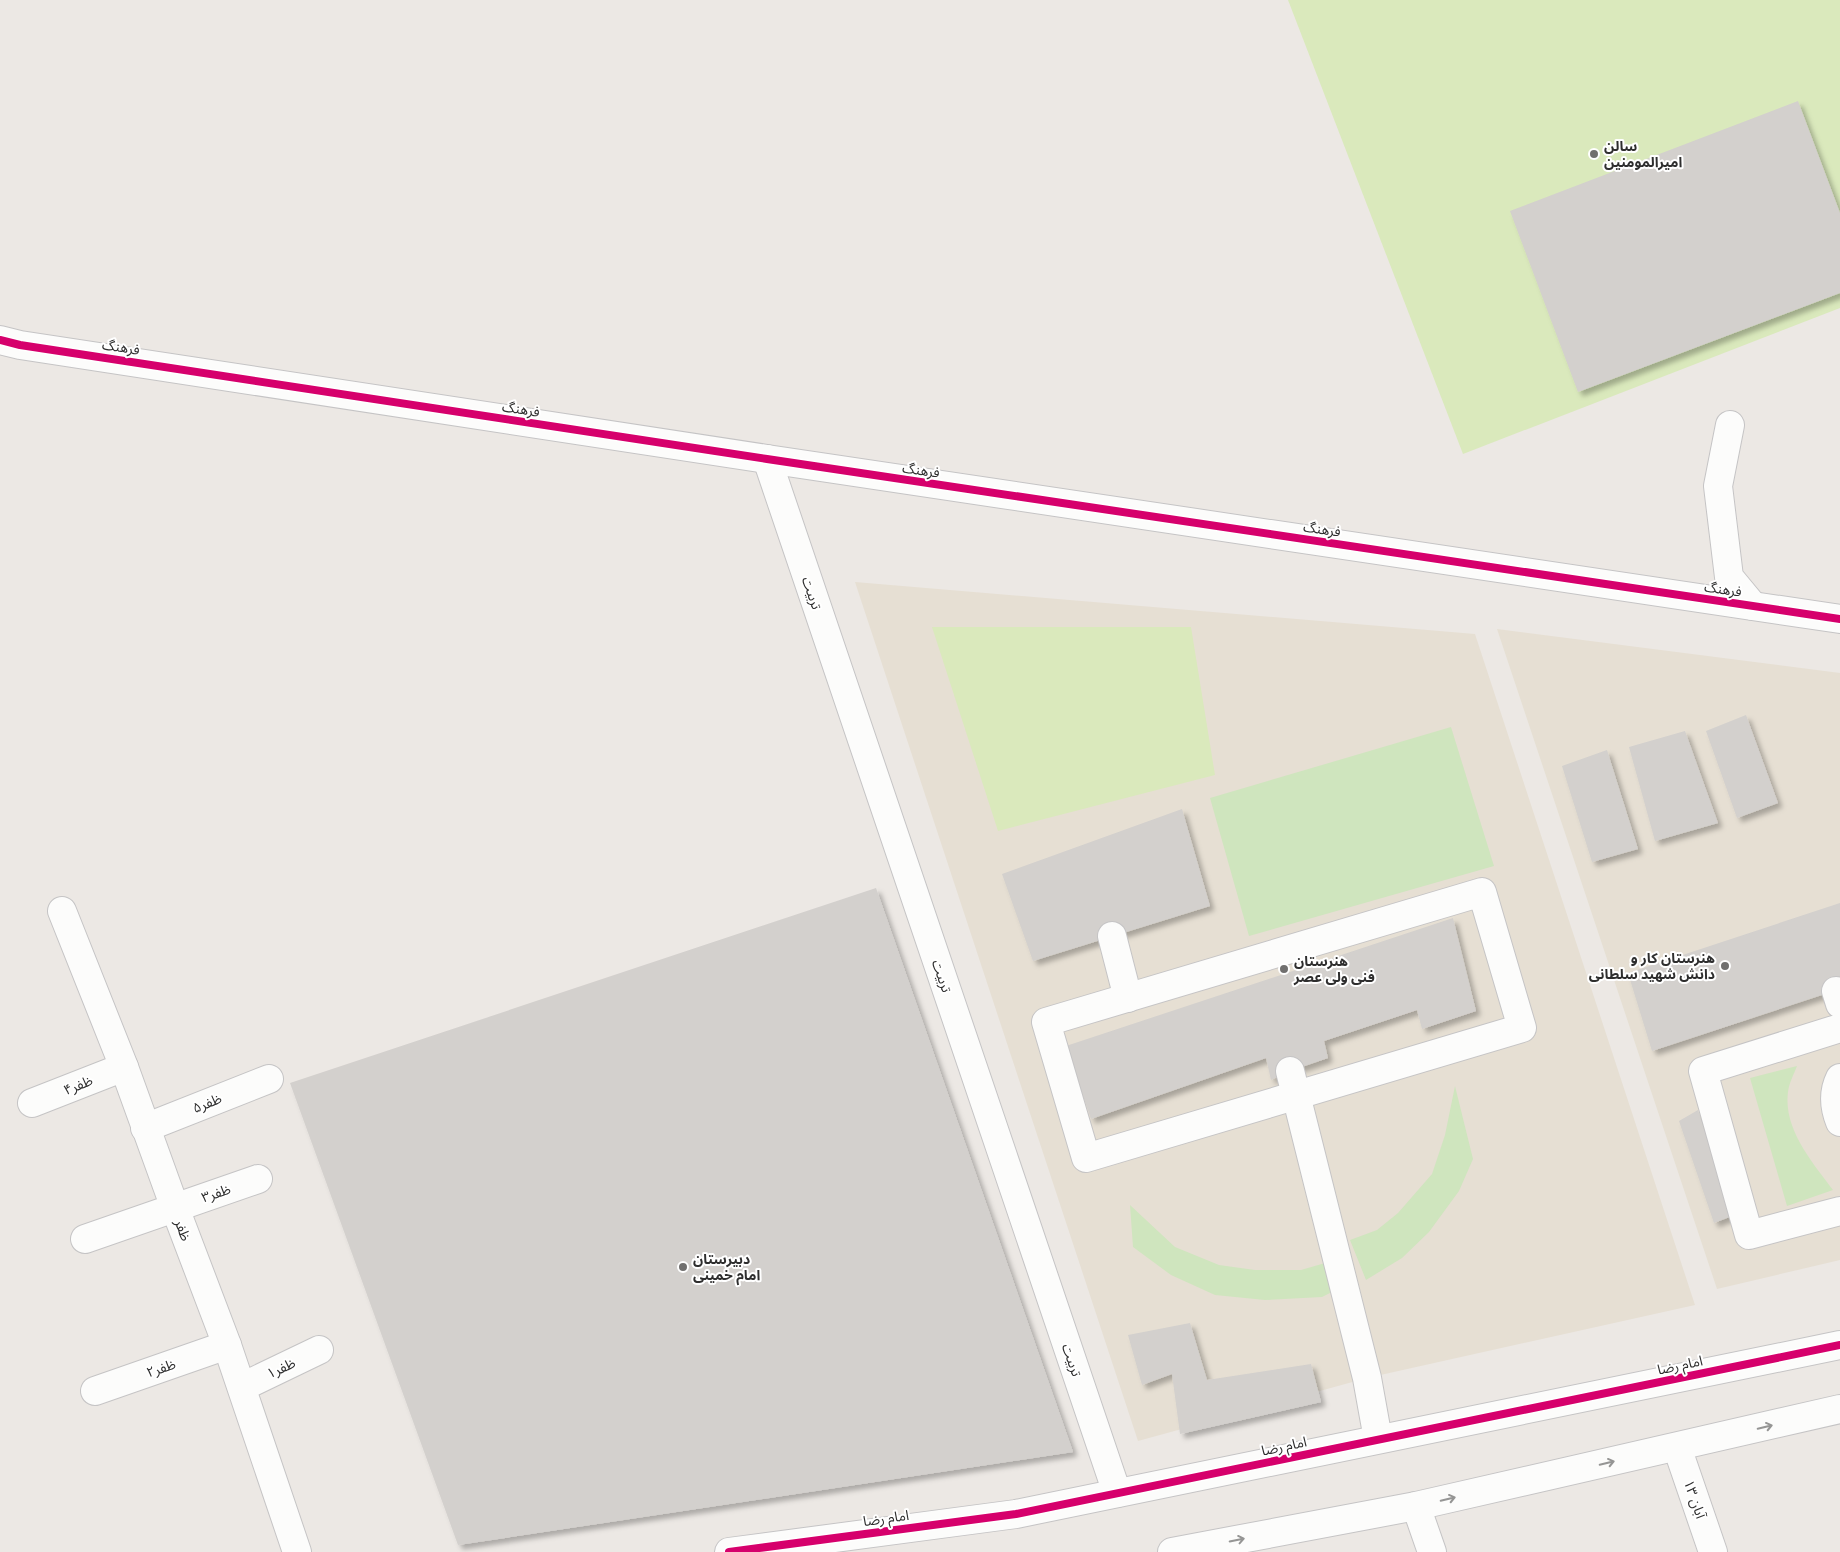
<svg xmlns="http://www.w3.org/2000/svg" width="1840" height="1552" font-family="Ubuntu,'Noto Sans Arabic',sans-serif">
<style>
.education{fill:#e6dfd3}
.green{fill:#cfe5be}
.pitch{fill:#dae9bc}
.building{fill:#d3d0cd;filter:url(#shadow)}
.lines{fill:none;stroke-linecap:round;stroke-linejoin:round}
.minor-casing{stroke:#c5c4c5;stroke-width:30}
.minor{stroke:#fcfcfb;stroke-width:28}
.cycleway-casing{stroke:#fff;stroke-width:11}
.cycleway{stroke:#d6006c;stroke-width:8}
.oneway{stroke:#959594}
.poi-dot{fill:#706f6e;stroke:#fff;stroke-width:2}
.labels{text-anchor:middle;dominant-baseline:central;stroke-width:4;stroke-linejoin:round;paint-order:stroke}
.poi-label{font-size:14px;font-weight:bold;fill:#2e2e2e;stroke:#fff;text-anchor:start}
.street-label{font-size:14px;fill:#2e2e2e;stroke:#fff}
</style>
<defs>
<filter id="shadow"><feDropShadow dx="4.5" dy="4.5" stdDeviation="2.5" flood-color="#0004"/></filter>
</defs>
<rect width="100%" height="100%" fill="#ece8e4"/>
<!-- education -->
<g class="education">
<path d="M855 582 1475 634 1695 1305 1367 1378 1138 1441Z"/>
<path d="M1497 629 1840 673V1260L1717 1289Z"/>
</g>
<!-- green -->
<g class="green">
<path d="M1451 727 1494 866 1249 936 1210 798Z"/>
<path d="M1797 1066C1794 1074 1789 1083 1788 1092 1783 1129 1813 1163 1833 1190L1787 1206 1750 1078Z"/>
<path d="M1455 1086 1473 1159 1459 1191 1429 1232 1402 1258 1366 1280 1350 1240 1377 1230 1398 1213 1432 1174 1445 1135Z"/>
<path d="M1130 1205 1175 1247 1219 1265 1255 1270H1301L1325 1263 1336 1290 1322 1297 1265 1300 1215 1295 1171 1275 1133 1247Z"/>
</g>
<!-- pitch -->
<g class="pitch">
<path d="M1288 0H1840V308L1463 454Z"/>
<path d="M932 627H1191L1215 775 998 831Z"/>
</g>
<!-- building -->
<g class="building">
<path d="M1798 101 1840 213V293L1578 392 1510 211Z"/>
<path d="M1746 715 1778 803 1737 818 1706 731Z"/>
<path d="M1685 731 1718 823 1655 841 1629 747Z"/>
<path d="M1607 750 1638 849 1592 862 1562 766Z"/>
<path d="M1182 809 1210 906 1033 961 1002 874Z"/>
<path d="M876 888 1073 1452 458 1545 290 1083Z"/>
<path d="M1840 903V989L1652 1051 1628 973Z"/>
<path d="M1453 918 1476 1011 1422 1029 1417 1010 1324 1041 1328 1058 1290 1071 1271 1080 1266 1058 1091 1119 1066 1046Z"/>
<path d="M1698 1110 1732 1216 1714 1223 1679 1121Z"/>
<path d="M1190 1323 1207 1380 1311 1364 1321 1402 1180 1434 1172 1374 1142 1385 1128 1335Z"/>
</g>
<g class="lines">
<!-- minor casing -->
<g class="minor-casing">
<g id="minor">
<path d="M0 340 20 345 767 459 1840 619"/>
<path d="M1730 425 1718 486 1729 577 1753 606"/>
<path d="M767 459 1117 1493"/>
<path d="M1482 892 1522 1028 1086 1158 1046 1022Z"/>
<path d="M62 911 124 1067 175 1208 227 1345 297 1552"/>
<path d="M1112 936 1128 998"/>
<path d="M1836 991 1840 1004"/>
<path d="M1840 1028 1703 1071 1749 1235 1840 1211"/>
<path d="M1290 1071 1367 1378 1378 1439"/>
<path d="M1840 1078C1833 1092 1834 1107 1840 1122"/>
<path d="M32 1103 124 1067"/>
<path d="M145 1128 269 1079"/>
<path d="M85 1239 258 1179"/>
<path d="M242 1387 319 1350"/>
<path d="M95 1391 227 1345"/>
<path d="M1677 1447 1713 1552"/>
<path d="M1416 1506 1432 1552"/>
<path d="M729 1552 1016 1514 1840 1345"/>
<path d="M1172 1552 1416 1506 1840 1409"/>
</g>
</g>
<!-- minor -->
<use href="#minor" class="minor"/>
<!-- cycleway casing -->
<g class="cycleway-casing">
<g id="cycleway">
<path d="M0 340 20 345 767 459 1840 619"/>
<path d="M729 1552 1016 1514 1840 1345"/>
</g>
</g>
<!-- cycleway -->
<use href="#cycleway" class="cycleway"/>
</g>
<!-- one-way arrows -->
<defs><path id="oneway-shaft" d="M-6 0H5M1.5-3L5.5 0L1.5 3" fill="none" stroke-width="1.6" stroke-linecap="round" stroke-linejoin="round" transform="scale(1.25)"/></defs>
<g class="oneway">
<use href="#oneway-shaft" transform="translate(1765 1427) rotate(-13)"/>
<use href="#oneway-shaft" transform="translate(1607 1463) rotate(-13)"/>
<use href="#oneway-shaft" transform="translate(1448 1499) rotate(-13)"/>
<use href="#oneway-shaft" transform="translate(1237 1540) rotate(-11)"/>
</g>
<!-- markers -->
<g class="poi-dot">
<circle cx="1594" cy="154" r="5"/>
<circle cx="1725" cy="966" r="5"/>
<circle cx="1284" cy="969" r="5"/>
<circle cx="683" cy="1267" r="5"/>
</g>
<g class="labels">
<!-- poi labels -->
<g class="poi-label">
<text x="1604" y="146">سالن<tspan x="1604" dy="16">امیرالمومنین</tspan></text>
<text x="1715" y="958" text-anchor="end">هنرستان کار و<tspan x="1715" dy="16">دانش شهید سلطانی</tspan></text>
<text x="1294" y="961">هنرستان<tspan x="1294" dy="16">فنی ولی عصر</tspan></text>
<text x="693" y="1259">دبیرستان<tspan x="693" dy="16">امام خمینی</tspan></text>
</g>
<!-- street labels -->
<g class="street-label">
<text transform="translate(121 347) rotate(9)">فرهنگ</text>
<text transform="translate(521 409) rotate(9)">فرهنگ</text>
<text transform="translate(921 470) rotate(8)">فرهنگ</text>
<text transform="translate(1322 529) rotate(8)">فرهنگ</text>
<text transform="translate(1723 589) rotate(8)">فرهنگ</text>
<text transform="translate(812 593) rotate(71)">تربیت</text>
<text transform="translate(942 976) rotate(71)">تربیت</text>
<text transform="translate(78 1085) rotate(-22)">ظفر۴</text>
<text transform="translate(207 1103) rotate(-22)">ظفر۵</text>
<text transform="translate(216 1193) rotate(-19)">ظفر۳</text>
<text transform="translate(183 1230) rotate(69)">ظفر</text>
<text transform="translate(1072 1360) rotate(71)">تربیت</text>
<text transform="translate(1680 1365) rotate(-12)">امام رضا</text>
<text transform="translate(161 1368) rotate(-19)">ظفر۲</text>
<text transform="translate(281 1368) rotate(-25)">ظفر۱</text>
<text transform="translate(1284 1446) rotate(-12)">امام رضا</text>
<text transform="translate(1695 1499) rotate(71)">۱۳ آبان</text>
<text transform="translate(886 1518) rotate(-8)">امام رضا</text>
</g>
</g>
</svg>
